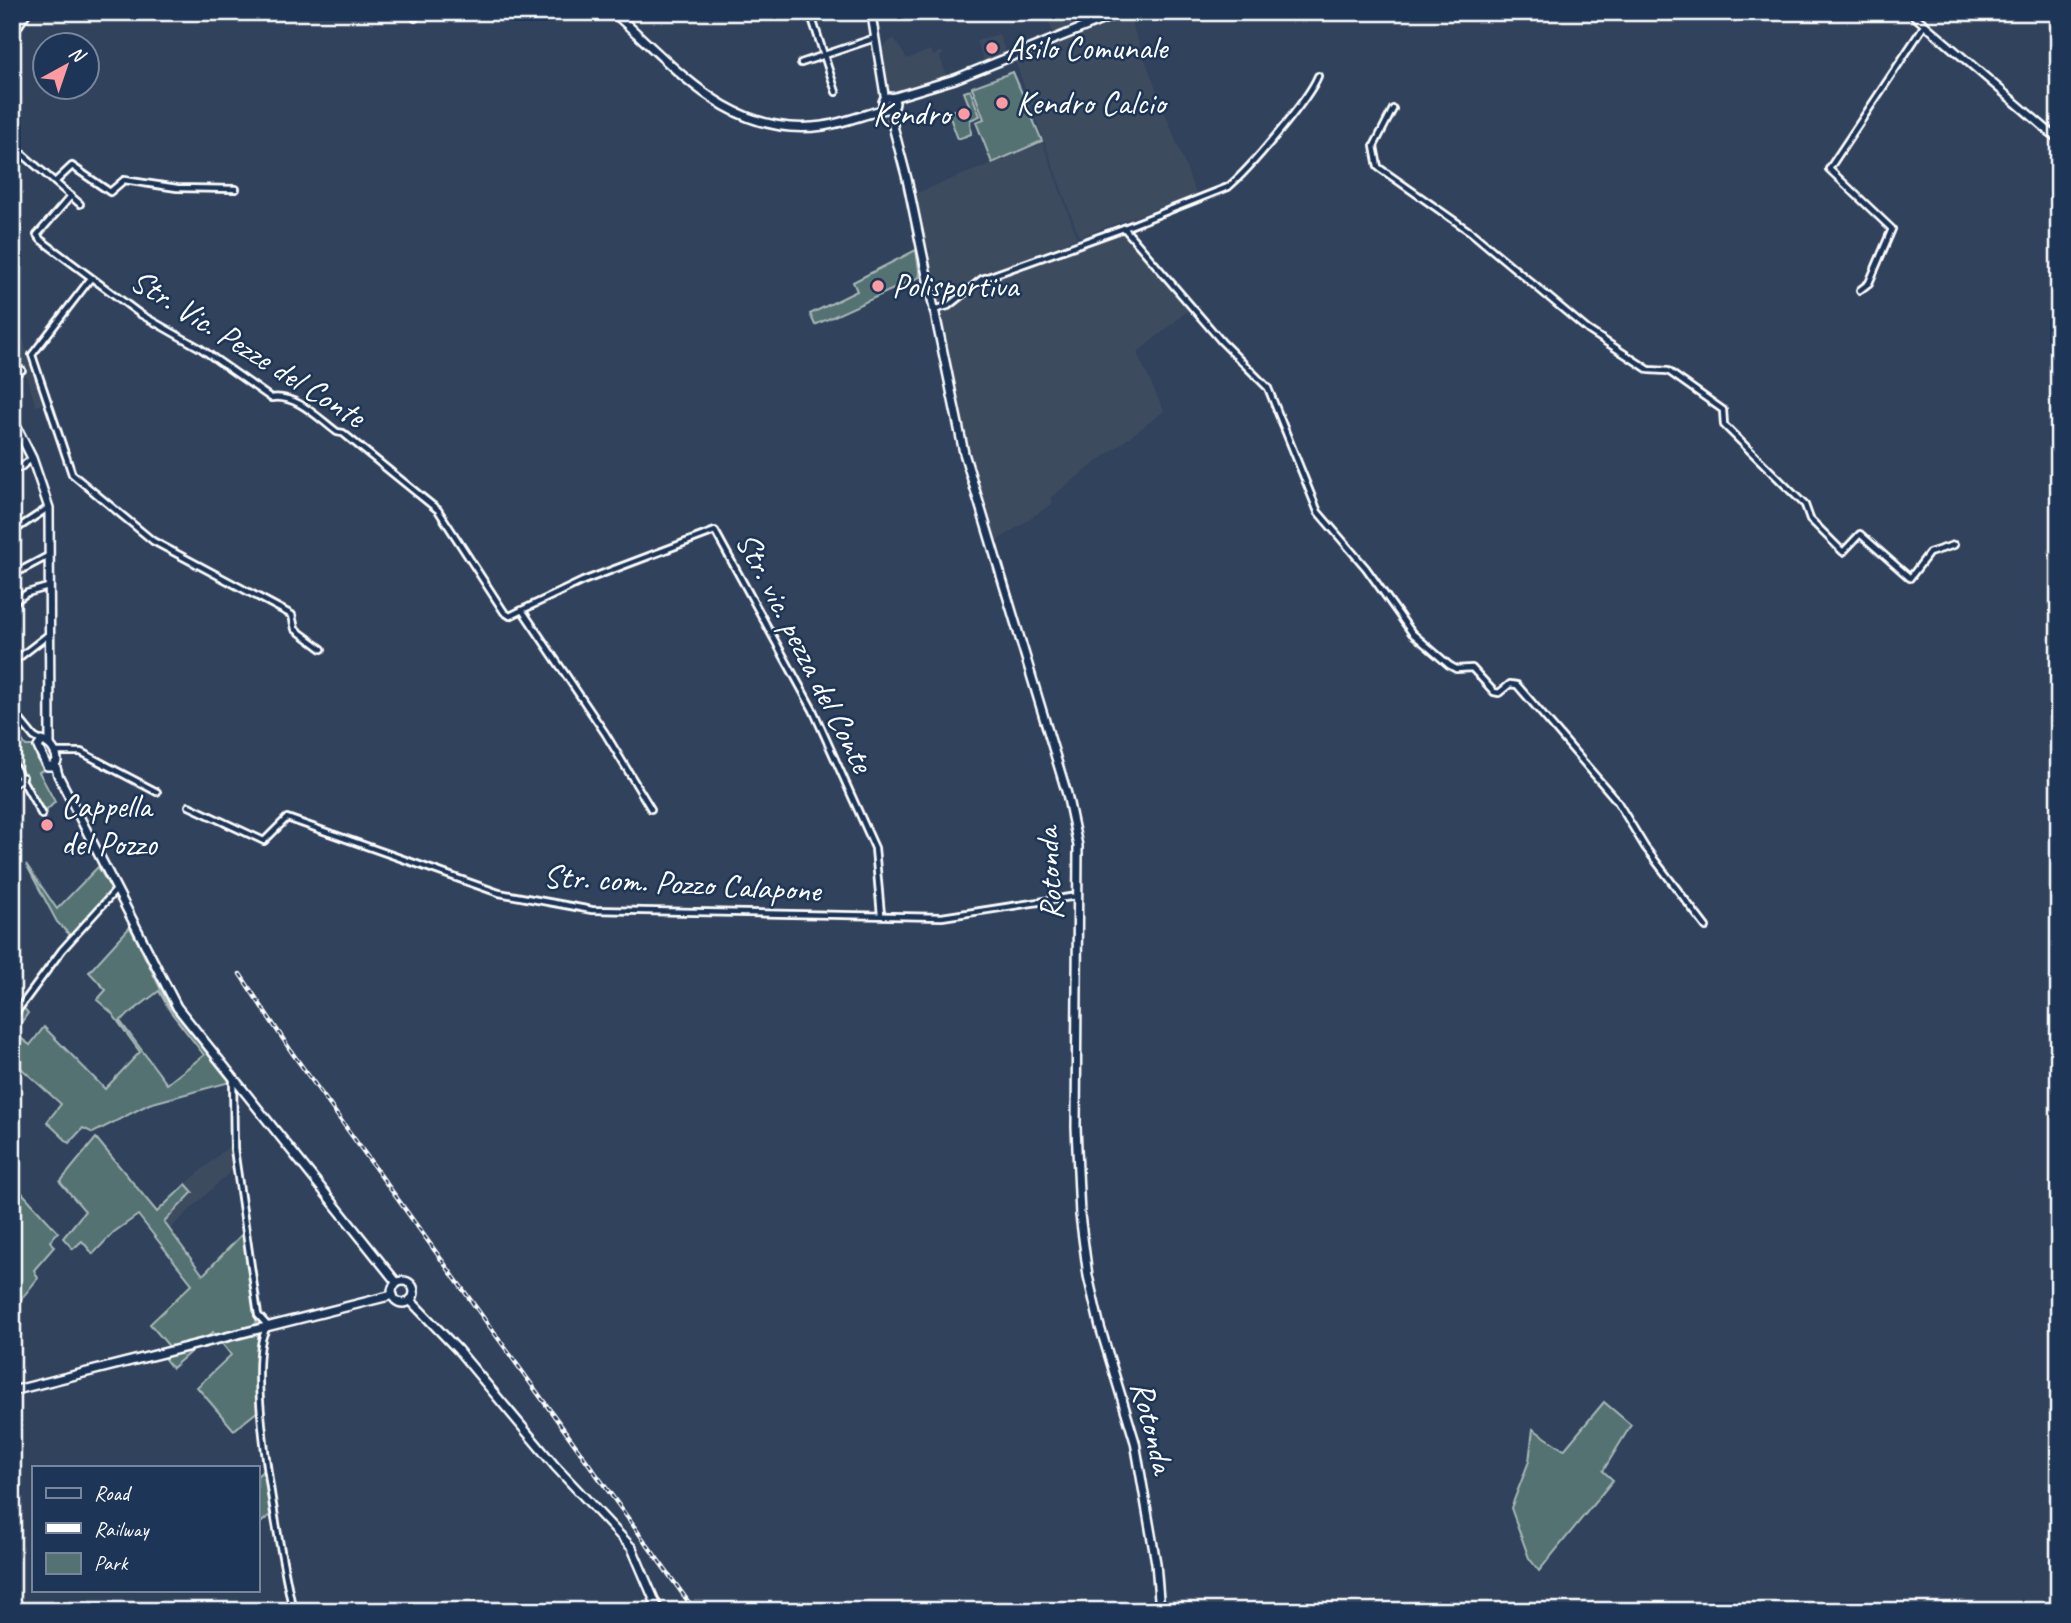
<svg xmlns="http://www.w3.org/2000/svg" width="2071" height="1623" font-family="Caveat,sans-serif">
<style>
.built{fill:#3d4b5f}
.green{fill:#537271;stroke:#a9b8b8;stroke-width:2;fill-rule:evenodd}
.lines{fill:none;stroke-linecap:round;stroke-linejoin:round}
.minor-casing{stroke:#fff;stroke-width:10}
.tertiary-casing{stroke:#fff;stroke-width:11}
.secondary-casing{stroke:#fff;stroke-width:12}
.minor{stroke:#1d3557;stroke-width:4.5}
.tertiary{stroke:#1d3557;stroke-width:6}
.secondary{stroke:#1d3557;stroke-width:7}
.rail-casing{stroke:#fff;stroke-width:4.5}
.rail{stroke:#1d3557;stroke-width:2;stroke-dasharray:5;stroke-linecap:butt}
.poi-dot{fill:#ff9aa2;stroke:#1d3557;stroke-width:2.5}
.labels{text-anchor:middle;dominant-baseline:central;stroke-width:5;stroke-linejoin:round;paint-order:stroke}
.poi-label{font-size:33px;fill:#fff;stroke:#1d3557;text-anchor:start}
.street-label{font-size:33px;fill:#fff;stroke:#1d3557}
</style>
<rect width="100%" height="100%" fill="#30425c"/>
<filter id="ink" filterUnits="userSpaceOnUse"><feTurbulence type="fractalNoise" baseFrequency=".0143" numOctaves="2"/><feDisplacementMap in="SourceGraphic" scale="14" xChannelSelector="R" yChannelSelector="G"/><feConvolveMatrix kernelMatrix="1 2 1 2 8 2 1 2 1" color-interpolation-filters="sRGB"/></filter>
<g filter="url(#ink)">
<!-- built -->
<g class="built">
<path d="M1051 12H1113L1054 36 1047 17Z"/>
<path d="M1129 17 1196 194 1079 237 1015 61Z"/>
<path d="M999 34 1007 55 985 63 976 41Z"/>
<path d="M894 38 907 59 930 50 934 56 940 51 944 54 940 57 947 77 889 94 883 46Z"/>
<path d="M1043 143 1077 238 972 279 947 304 934 307 926 260 931 254 930 248 923 244 914 194Z"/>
<path d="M1125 233 1190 309 1137 353 1164 411 1050 498 1053 503 994 543 952 385 940 315 970 288Z"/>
<path d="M12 299 42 404 36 406 12 335Z"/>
<path d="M231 1144 233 1169 170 1229 164 1222 193 1192 186 1184Z"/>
</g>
<!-- green -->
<g class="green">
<path d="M1013 72 1042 141 992 163 976 122 984 119 972 87Z"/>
<path d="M970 90 980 116 970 120 971 134 958 139 948 112 969 105 964 92Z"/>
<path d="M916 250 920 277 815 325 810 314 857 291 853 282Z"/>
<path d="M12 717 17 723 15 730 26 746H33L39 763 45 769 39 772 55 802 44 813 12 754Z"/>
<path d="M26 864 57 909 98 867 113 892 71 936 57 922Z"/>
<path d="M130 927 169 1006 230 1082 149 1104 93 1133 83 1128 69 1143 47 1122 61 1104 12 1060V1023L23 1007 28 1013 14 1033 30 1045 44 1027 105 1089 140 1052 111 1012 97 1000 106 990 89 972ZM159 991 170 1011 204 1055 167 1084 120 1021Z"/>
<path d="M96 1138 157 1212 186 1184 193 1192 164 1222 203 1275 246 1230 258 1337V1411L234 1430 197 1387 231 1355 213 1332 172 1368 165 1359 173 1351 150 1324 192 1284 138 1215 114 1232 93 1254 82 1241 73 1249 63 1238 85 1211 60 1182Z"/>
<path d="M14 1184 58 1232 50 1241 54 1247 34 1270 38 1278 14 1308Z"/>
<path d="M1604 1402 1631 1425 1603 1471 1613 1480 1539 1571 1529 1558 1511 1508 1529 1461 1533 1429 1564 1450Z"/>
<path d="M264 1470 270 1515 257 1526V1476Z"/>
</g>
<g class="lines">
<!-- minor casing -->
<g class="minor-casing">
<g id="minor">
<path d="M414 12 415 18"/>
<path d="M810 12 836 92"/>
<path d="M12 36 28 12"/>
<path d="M801 63 875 38"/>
<path d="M1393 109 1374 146 1378 167 1472 233 1588 330 1649 370 1668 371 1723 410 1724 425 1805 505 1810 519 1843 552 1860 534 1910 578 1929 553 1954 545"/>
<path d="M12 145 80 204"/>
<path d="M55 182 72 166 110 192 124 180 177 188 236 189"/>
<path d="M71 196 37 235 41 240 140 314 200 348 271 398C296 394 317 417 337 432L343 433 438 510 504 612 510 616 522 610 605 733 651 809"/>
<path d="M1124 228 1228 187C1248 171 1309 99 1318 76"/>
<path d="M91 278 32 355 72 474 153 541 292 615 295 629 322 649"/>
<path d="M1860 290 1869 283 1892 229 1829 169 1924 26"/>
<path d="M933 310 948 306 982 279 1124 228 1222 342 1268 388 1318 512 1366 568 1412 633 1449 665 1456 669 1472 668 1494 692 1499 693 1510 684 1517 685 1617 801 1645 847 1706 927"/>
<path d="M12 374 22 370"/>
<path d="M12 459 20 468 32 458"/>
<path d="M12 532 48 508"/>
<path d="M12 575 48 556"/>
<path d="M12 603 27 593 48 587"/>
<path d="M522 610 583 581 715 531 813 710 875 848 881 915"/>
<path d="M12 663 48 635"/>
<path d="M12 710 34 737 41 741"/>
<path d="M55 752H81L157 792"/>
<path d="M12 762 42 815"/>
<path d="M12 785 23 777"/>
<path d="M189 806 264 841 287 818 499 893 592 910 942 917 1077 896"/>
<path d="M12 1018 62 950 116 890"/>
<path d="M233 1078 234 1149 258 1315 268 1326C241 1359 283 1564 293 1611"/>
</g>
</g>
<!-- tertiary casing -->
<g class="tertiary-casing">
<g id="tertiary">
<path d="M871 12 885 98"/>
<path d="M1910 12 2059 140"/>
</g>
</g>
<!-- secondary casing -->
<g class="secondary-casing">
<g id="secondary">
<path d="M613 12C676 67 730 139 823 126 844 123 865 114 886 109"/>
<circle cx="889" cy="103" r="6"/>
<path d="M892 98 955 79 1122 12"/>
<path d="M893 107V126L907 179 964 453 1067 794 1078 846 1076 1127 1080 1215 1088 1276 1100 1327 1135 1442 1156 1563 1160 1611"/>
<path d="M12 418 32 458 49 508 50 744"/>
<path d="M42 741C51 743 57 753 57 761L53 766H47L38 747Z"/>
<path d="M55 764 58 775 177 1007 397 1283"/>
<circle cx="403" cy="1292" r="11"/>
<path d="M410 1300 458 1350 555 1466 632 1548 659 1611"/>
<path d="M12 1391 393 1295"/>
</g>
</g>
<!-- minor -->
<use href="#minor" class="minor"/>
<!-- tertiary -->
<use href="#tertiary" class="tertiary"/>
<!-- secondary -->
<use href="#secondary" class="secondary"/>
<!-- rail casing -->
<g class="rail-casing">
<path id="rail" d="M240 974 293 1054 695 1611"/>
</g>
<!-- rail -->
<use href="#rail" class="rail"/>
</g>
</g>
<!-- markers -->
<g class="poi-dot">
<circle cx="992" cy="48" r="7"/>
<circle cx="1002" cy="103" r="7"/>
<circle cx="964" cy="114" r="7"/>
<circle cx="878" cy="286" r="7"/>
<circle cx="47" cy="825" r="7"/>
</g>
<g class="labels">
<!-- poi labels -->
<g class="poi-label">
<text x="1006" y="48">Asilo Comunale</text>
<text x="1016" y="103">Kendro Calcio</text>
<text x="950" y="114" text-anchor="end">Kendro</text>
<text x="892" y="286">Polisportiva</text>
<text x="61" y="806">Cappella<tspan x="61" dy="38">del Pozzo</tspan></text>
</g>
<!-- street labels -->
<g class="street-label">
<text transform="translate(248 348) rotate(32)">Str. Vic. Pezze del Conte</text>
<text transform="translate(805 652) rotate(63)">Str. vic. pezza del Conte</text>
<text transform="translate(1049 874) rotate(-93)">Rotonda</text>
<text transform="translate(682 883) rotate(3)">Str. com. Pozzo Calapone</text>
<text transform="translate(1153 1427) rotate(76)">Rotonda</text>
</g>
</g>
<!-- margin -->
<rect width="2071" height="1623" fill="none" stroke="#1d3557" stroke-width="42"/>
<rect x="21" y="21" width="2029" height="1581" fill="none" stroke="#fff" stroke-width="2.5" filter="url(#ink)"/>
<!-- legend -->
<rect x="32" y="1466" width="228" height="126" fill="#1d3557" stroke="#77869a" stroke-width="2"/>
<rect x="46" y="1488" width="35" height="10" fill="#1d3557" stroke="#77869a" stroke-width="2"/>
<text x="94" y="1500" font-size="21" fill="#ffffff">Road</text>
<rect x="46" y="1523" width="35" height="10" fill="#ffffff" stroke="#77869a" stroke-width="2"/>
<text x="94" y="1536" font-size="21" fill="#ffffff">Railway</text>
<rect x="46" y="1553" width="35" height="21" fill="#537271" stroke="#77869a" stroke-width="2"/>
<text x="94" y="1570" font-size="21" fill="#ffffff">Park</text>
<!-- north arrow -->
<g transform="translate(66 66) rotate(40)"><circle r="33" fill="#1d3557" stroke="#77869a" stroke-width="2"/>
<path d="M0-5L12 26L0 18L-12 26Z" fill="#ff9aa2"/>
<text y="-10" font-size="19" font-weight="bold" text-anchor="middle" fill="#ffffff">N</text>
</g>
</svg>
